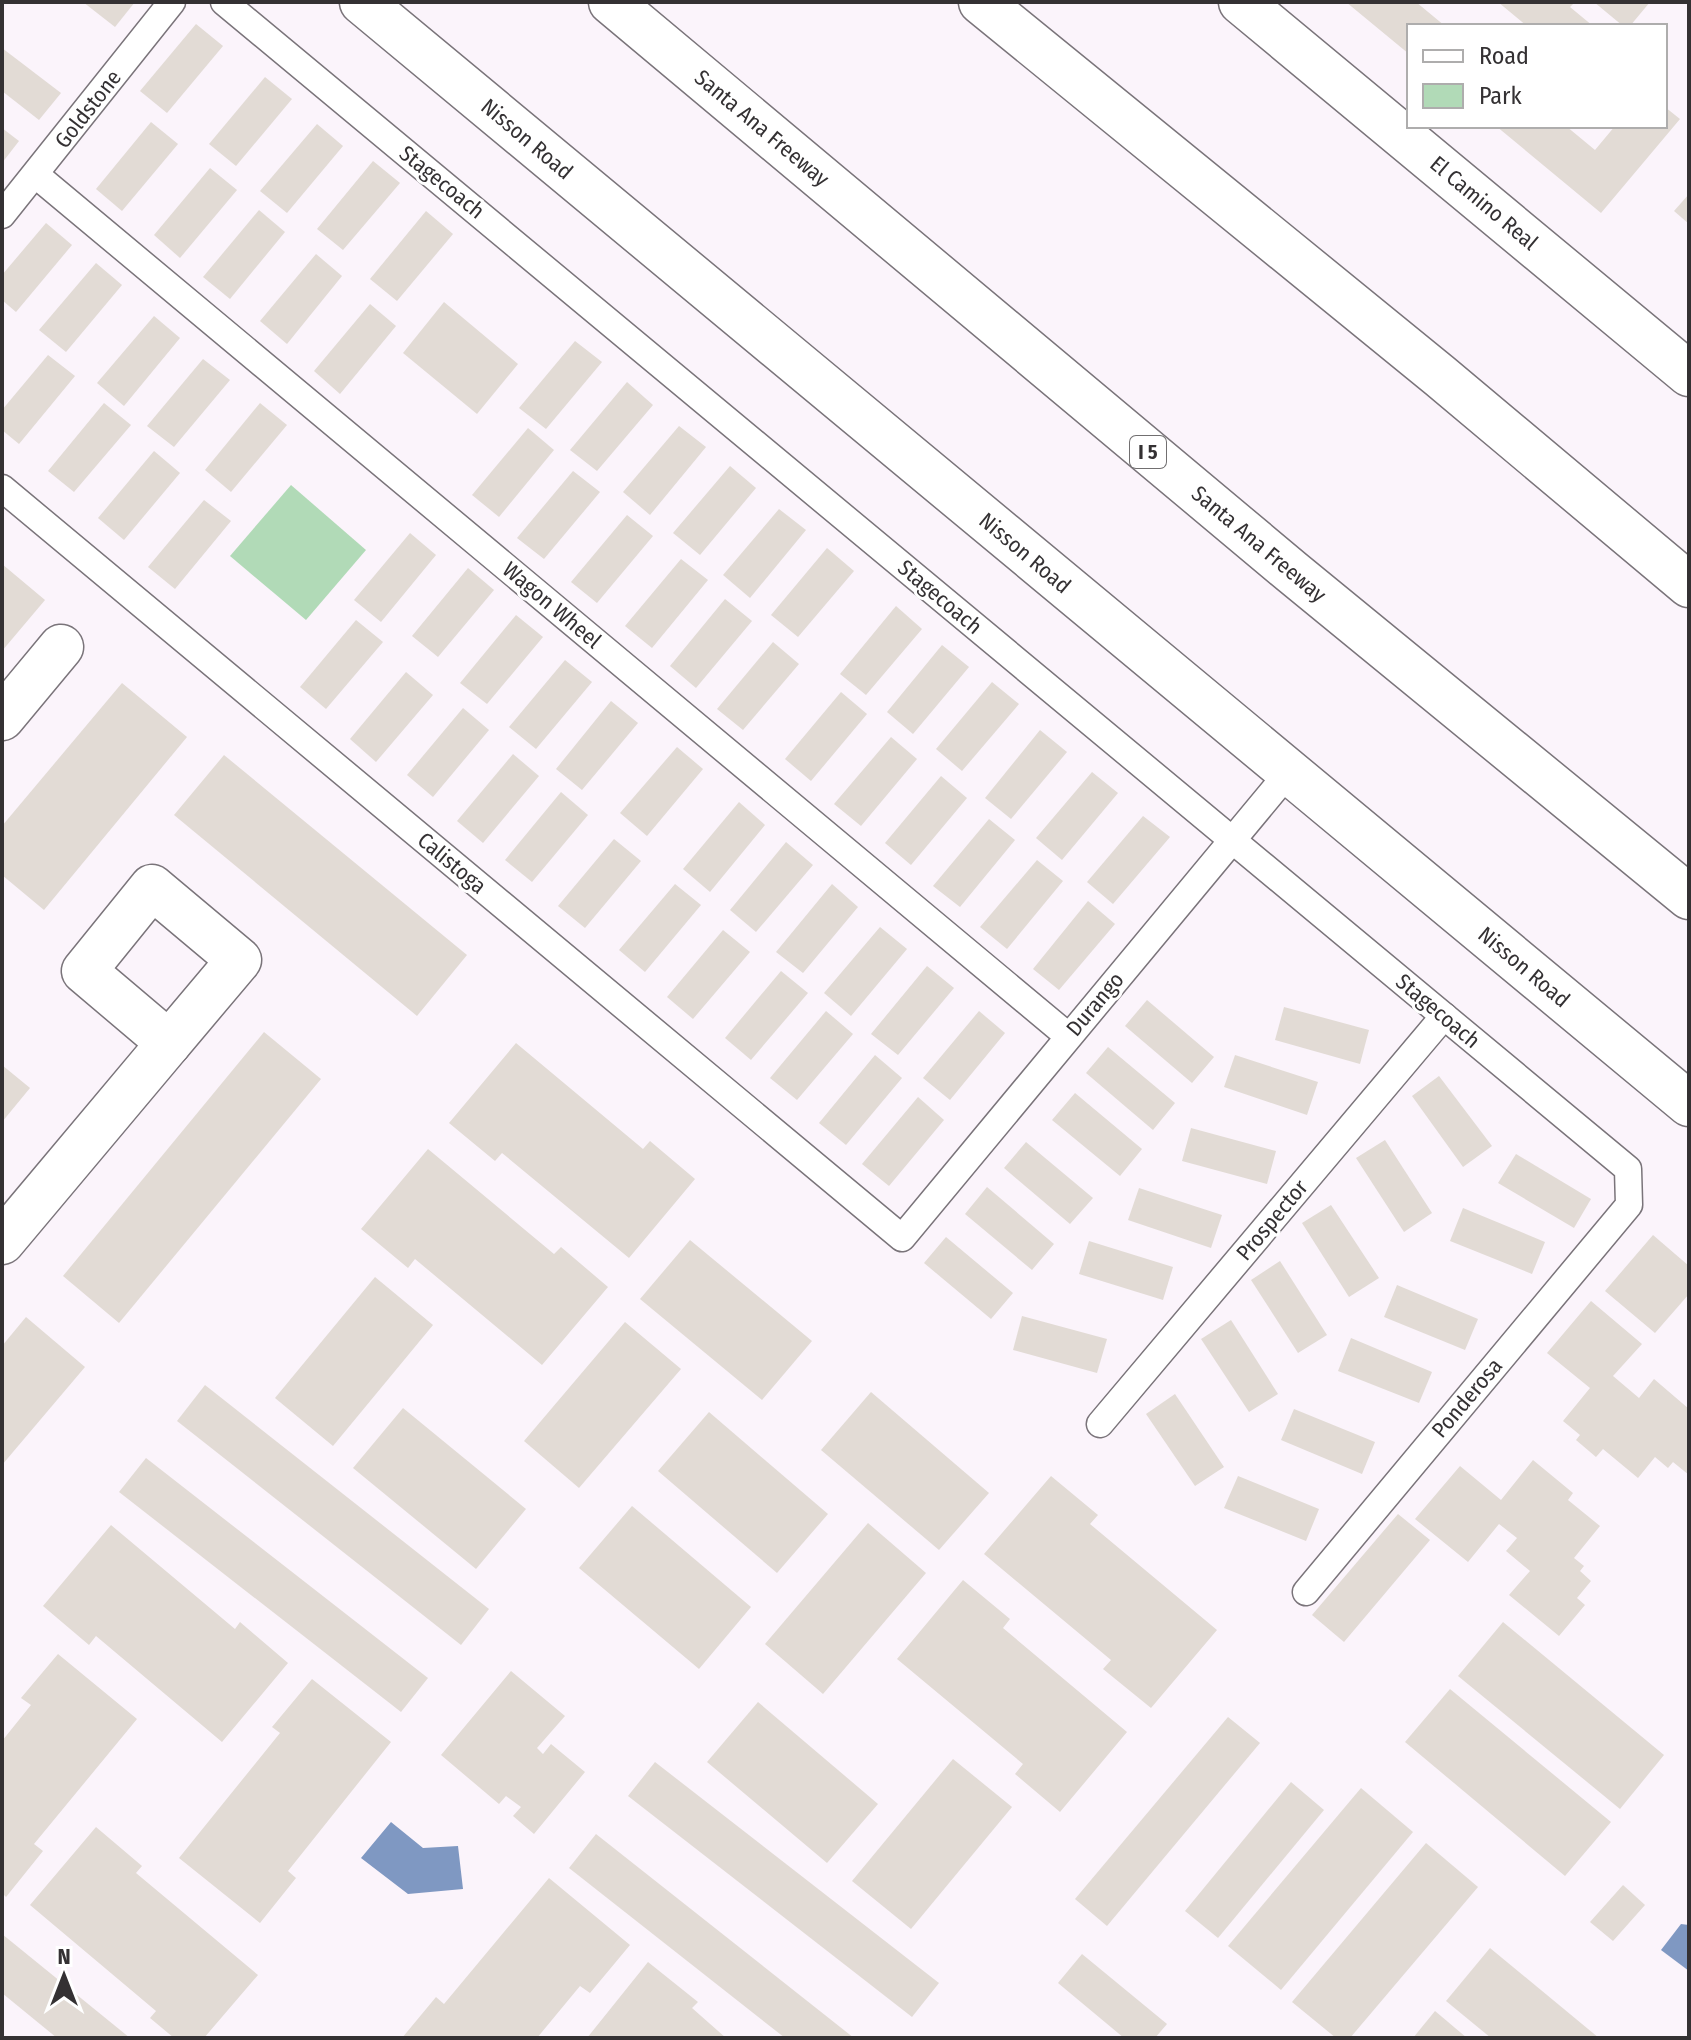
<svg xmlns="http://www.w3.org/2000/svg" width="1691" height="2040" font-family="'Fira Sans Condensed',sans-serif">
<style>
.green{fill:#b1dab7}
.water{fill:#7f98c2}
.building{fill:#e2dbd5}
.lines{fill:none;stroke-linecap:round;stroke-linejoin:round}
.service-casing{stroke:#7a747a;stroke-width:29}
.minor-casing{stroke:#7a747a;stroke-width:47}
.tertiary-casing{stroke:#7a747a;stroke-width:47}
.secondary-casing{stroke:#7a747a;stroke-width:47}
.motorway-casing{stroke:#7a747a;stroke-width:47}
.service{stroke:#fff;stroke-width:26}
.minor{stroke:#fff;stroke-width:44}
.tertiary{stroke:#fff;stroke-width:44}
.secondary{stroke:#fff;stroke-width:44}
.motorway{stroke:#fff;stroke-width:44}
.labels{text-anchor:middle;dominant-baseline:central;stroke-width:6;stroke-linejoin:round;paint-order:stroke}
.shield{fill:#fff;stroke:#716f70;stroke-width:2}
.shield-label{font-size:20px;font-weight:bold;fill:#343133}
.street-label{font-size:22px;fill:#343133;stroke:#fff}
</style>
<rect width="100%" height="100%" fill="#fbf4fb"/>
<!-- green -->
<path class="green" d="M291 485 366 550 306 620 230 556Z"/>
<!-- water -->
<g class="water">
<path d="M391 1822 423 1848 458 1846 463 1889 408 1894 361 1858Z"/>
<path d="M1681 1924 1689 1925V1971L1661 1950Z"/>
</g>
<!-- building -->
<g class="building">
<path d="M83 2H135L115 27Z"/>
<path d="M1346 2H1416L1445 26H1409V54Z"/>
<path d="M1498 2H1575L1570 7 1593 26H1527Z"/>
<path d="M1594 2H1650L1630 26H1623Z"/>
<path d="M196 24 223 46 167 113 140 91Z"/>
<path d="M2 48 61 93 39 120 2 91Z"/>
<path d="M265 77 292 99 236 166 209 144Z"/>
<path d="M1665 107 1680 119 1601 213 1496 126H1566L1595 150 1615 126H1665Z"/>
<path d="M151 122 178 144 122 211 96 189Z"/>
<path d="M317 124 343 146 287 213 260 191Z"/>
<path d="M2 128 19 141 2 163Z"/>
<path d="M373 161 400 183 343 250 317 229Z"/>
<path d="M210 168 237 190 180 258 154 235Z"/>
<path d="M1689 194V224L1674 211Z"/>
<path d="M259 210 285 232 230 299 203 277Z"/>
<path d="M426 211 453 234 397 301 370 279Z"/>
<path d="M46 223 72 245 16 312 2 300V275Z"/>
<path d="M316 254 342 276 287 344 260 321Z"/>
<path d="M96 263 122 285 66 352 39 330Z"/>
<path d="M444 302 518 364 477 414 403 353Z"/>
<path d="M370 304 396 326 340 394 314 371Z"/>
<path d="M154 316 180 338 124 406 97 383Z"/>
<path d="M575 341 602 362 546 429 519 408Z"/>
<path d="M48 355 75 376 19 444 2 430V410Z"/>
<path d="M203 359 230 380 174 447 147 426Z"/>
<path d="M627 382 653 405 597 471 570 450Z"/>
<path d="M104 403 131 425 74 492 48 471Z"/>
<path d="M260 403 287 425 231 492 205 470Z"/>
<path d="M679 426 706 447 650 515 623 492Z"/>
<path d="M528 428 554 450 499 517 472 495Z"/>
<path d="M154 451 180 473 124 540 98 518Z"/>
<path d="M730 466 756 488 700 555 673 533Z"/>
<path d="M573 471 600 492 544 559 517 538Z"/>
<path d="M204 500 231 521 175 589 148 567Z"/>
<path d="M779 509 806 530 750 598 723 575Z"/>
<path d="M627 515 653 536 597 603 571 582Z"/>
<path d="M410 533 436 555 381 622 354 600Z"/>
<path d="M827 548 854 571 798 637 771 615Z"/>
<path d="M681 559 708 580 652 648 625 626Z"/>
<path d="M2 564 45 600 2 651Z"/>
<path d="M468 568 494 590 438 657 412 636Z"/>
<path d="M725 599 752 621 696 688 670 666Z"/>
<path d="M896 606 922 629 866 695 840 674Z"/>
<path d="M516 615 543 637 487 704 460 683Z"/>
<path d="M356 620 383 642 326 709 300 687Z"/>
<path d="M773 642 799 664 743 730 717 709Z"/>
<path d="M942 645 969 667 913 734 887 712Z"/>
<path d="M565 660 592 682 536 749 509 727Z"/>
<path d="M406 672 433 695 376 762 350 739Z"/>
<path d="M992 682 1019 704 962 771 936 749Z"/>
<path d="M122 683 187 737 44 910 2 875V826Z"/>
<path d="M841 692 867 714 811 781 785 759Z"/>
<path d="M611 701 638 723 582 790 556 769Z"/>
<path d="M463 708 489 730 433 797 407 775Z"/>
<path d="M1040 730 1067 752 1011 819 985 798Z"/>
<path d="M891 737 917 759 861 826 834 804Z"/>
<path d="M677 747 703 769 647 836 620 813Z"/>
<path d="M513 754 539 776 483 843 457 821Z"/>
<path d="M224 755 467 955 417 1016 174 815Z"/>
<path d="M1092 772 1118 793 1062 860 1036 838Z"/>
<path d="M941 776 967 798 911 865 885 843Z"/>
<path d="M561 792 588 815 532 882 505 860Z"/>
<path d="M739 802 765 825 710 892 683 869Z"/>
<path d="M1143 816 1170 837 1113 904 1087 882Z"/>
<path d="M989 819 1015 840 960 907 933 886Z"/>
<path d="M614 839 641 861 585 928 558 906Z"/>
<path d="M786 842 813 865 756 932 730 910Z"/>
<path d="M1037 860 1063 881 1007 949 980 927Z"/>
<path d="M675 884 701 905 645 972 619 950Z"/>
<path d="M832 884 858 907 803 973 776 952Z"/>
<path d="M1088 901 1115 924 1059 990 1033 969Z"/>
<path d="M880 927 907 949 851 1016 824 993Z"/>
<path d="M723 930 750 952 693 1019 667 997Z"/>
<path d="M927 966 954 988 898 1055 871 1034Z"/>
<path d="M781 971 808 993 751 1060 725 1038Z"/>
<path d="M1147 1000 1214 1057 1192 1083 1125 1026Z"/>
<path d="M1284 1007 1369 1030 1360 1064 1275 1040Z"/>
<path d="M826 1011 853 1034 797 1100 770 1078Z"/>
<path d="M979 1011 1005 1033 950 1100 923 1078Z"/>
<path d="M264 1032 321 1079 119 1323 63 1276Z"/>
<path d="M516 1043 643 1149 650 1141 695 1179 629 1258 502 1153 495 1161 449 1123Z"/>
<path d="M1108 1047 1175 1103 1153 1130 1086 1073Z"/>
<path d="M875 1055 902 1078 846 1145 819 1123Z"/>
<path d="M1235 1055 1318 1082 1307 1115 1224 1087Z"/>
<path d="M2 1065 30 1088 2 1122Z"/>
<path d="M1439 1076 1492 1146 1463 1167 1412 1096Z"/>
<path d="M1075 1093 1142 1149 1120 1176 1052 1120Z"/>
<path d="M918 1097 944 1120 889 1186 862 1164Z"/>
<path d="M1191 1128 1276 1151 1267 1184 1182 1161Z"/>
<path d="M1385 1140 1432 1213 1404 1232 1356 1158Z"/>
<path d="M1026 1142 1093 1198 1070 1224 1004 1168Z"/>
<path d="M428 1149 554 1254 561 1247 608 1287 542 1365 415 1259 408 1268 361 1229Z"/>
<path d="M1516 1154 1591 1199 1574 1228 1498 1183Z"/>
<path d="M987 1187 1054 1244 1032 1270 965 1214Z"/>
<path d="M1139 1188 1222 1215 1211 1248 1128 1220Z"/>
<path d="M1331 1205 1379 1278 1349 1297 1302 1223Z"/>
<path d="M1463 1208 1545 1242 1532 1274 1450 1241Z"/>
<path d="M1653 1235 1689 1266V1294L1655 1333 1605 1291Z"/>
<path d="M946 1237 1013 1293 991 1319 924 1263Z"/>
<path d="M690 1240 812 1341 762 1400 640 1299Z"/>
<path d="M1089 1241 1173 1267 1163 1300 1079 1274Z"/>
<path d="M1280 1261 1327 1335 1298 1353 1251 1280Z"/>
<path d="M375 1277 433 1325 333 1446 275 1398Z"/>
<path d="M1397 1285 1478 1319 1465 1350 1384 1317Z"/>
<path d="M1591 1301 1642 1344 1613 1376 1639 1398 1654 1379 1689 1409V1475L1673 1462 1668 1468 1655 1457 1638 1478 1603 1449 1596 1457 1576 1440 1580 1435 1563 1421 1590 1388 1547 1353Z"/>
<path d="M1022 1316 1107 1339 1097 1373 1013 1350Z"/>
<path d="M26 1317 85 1367 2 1465V1346Z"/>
<path d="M1231 1320 1278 1394 1249 1412 1201 1339Z"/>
<path d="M625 1322 681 1369 579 1488 524 1441Z"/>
<path d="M1351 1338 1432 1372 1419 1403 1338 1371Z"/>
<path d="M205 1385 489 1609 461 1645 177 1421Z"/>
<path d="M871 1392 989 1493 939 1550 821 1450Z"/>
<path d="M1175 1394 1224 1467 1195 1486 1146 1414Z"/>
<path d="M403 1408 526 1509 476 1569 353 1468Z"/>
<path d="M1294 1409 1375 1442 1362 1474 1281 1440Z"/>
<path d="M709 1412 828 1514 777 1573 658 1471Z"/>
<path d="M146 1458 428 1678 401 1712 119 1492Z"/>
<path d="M1533 1460 1573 1493 1568 1500 1600 1526 1574 1558 1584 1566 1580 1571 1591 1581 1577 1598 1585 1605 1559 1636 1509 1595 1530 1571 1506 1551 1517 1538 1499 1524 1468 1562 1415 1519 1460 1466 1501 1500Z"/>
<path d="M1051 1476 1098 1515 1090 1524 1217 1630 1151 1708 1103 1669 1111 1660 984 1554Z"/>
<path d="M1238 1476 1319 1509 1306 1541 1224 1508Z"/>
<path d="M632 1506 751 1607 699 1669 579 1568Z"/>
<path d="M1398 1514 1430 1540 1344 1642 1312 1615Z"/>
<path d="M868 1523 926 1573 823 1694 765 1644Z"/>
<path d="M111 1525 235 1629 240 1622 288 1663 222 1742 96 1636 89 1645 43 1606Z"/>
<path d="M963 1580 1010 1619 1003 1628 1127 1732 1060 1812 1015 1774 1023 1764 897 1659Z"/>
<path d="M1503 1622 1664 1755 1620 1809 1458 1676Z"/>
<path d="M58 1654 137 1719 34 1844 43 1851 6 1897 2 1893V1741L31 1705 21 1698Z"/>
<path d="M511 1671 565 1716 537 1748 543 1754 551 1744 585 1772 534 1834 513 1816 521 1807 506 1796 499 1804 441 1755Z"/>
<path d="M312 1679 391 1742 288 1871 296 1878 260 1923 179 1858 280 1733 272 1727Z"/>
<path d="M1450 1689 1611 1822 1565 1876 1405 1742Z"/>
<path d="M758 1702 878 1804 827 1863 707 1762Z"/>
<path d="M1228 1717 1260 1743 1107 1926 1075 1899Z"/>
<path d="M953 1759 1012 1807 911 1929 852 1881Z"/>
<path d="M655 1762 939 1983 912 2017 628 1796Z"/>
<path d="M1291 1782 1324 1810 1218 1938 1185 1911Z"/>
<path d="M1361 1788 1413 1832 1281 1990 1228 1946Z"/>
<path d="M96 1827 142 1866 136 1873 258 1975 204 2038H174L150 2018 156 2011 30 1905Z"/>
<path d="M596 1834 854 2038H785L569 1868Z"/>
<path d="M1426 1843 1478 1887 1350 2038H1336L1292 2002Z"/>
<path d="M549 1878 630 1945 590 1993 580 1986 537 2038H402L436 1997 444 2004Z"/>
<path d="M1623 1885 1645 1905 1613 1941 1590 1922Z"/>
<path d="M2 1934 130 2038H57L2 1993Z"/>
<path d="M1490 1948 1599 2038H1491L1446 2001Z"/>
<path d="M1082 1954 1167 2024 1155 2038H1124L1058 1983Z"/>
<path d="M648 1962 698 2002 692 2008 726 2038H587Z"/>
<path d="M1435 2011 1467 2038H1413Z"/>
</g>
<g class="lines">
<!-- service casing -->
<g class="service-casing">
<g id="service">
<path d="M224 2 1628 1169 1629 1205 1306 1592"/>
<path d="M36 175 1068 1036"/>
<path d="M2 215 172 2"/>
<path d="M2 488 902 1238 1289 772"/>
<path d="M1100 1424 1444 1016"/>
</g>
</g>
<!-- minor casing -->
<g class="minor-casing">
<g id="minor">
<path d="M2 718 61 647"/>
<path d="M152 887 239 960 169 1043 84 971Z"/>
<path d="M2 1242 169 1043"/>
</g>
</g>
<!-- tertiary casing -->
<g class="tertiary-casing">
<path id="tertiary" d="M362 2 1689 1104"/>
</g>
<!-- secondary casing -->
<g class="secondary-casing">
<path id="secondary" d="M1241 2 1689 374"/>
</g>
<!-- motorway casing -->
<g class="motorway-casing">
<g id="motorway">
<path d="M611 2 1292 572 1689 897"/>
<path d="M981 2 1440 376 1689 585"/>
</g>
</g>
<!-- service -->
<use href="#service" class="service"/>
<!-- minor -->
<use href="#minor" class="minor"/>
<!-- tertiary -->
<use href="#tertiary" class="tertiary"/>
<!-- secondary -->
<use href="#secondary" class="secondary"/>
<!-- motorway -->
<use href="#motorway" class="motorway"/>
</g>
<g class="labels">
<!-- shield labels -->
<rect class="shield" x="1130" y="436" width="36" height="32" rx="6"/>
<g class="shield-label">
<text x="1148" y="452">I 5</text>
</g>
<!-- street labels -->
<g class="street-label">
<text transform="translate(88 109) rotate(-52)">Goldstone</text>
<text transform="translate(762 128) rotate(40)">Santa Ana Freeway</text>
<text transform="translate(527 139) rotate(40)">Nisson Road</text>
<text transform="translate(442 182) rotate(39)">Stagecoach</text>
<text transform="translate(1484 203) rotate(40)">El Camino Real</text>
<text transform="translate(1259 544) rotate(40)">Santa Ana Freeway</text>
<text transform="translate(1025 553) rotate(40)">Nisson Road</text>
<text transform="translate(940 597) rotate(40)">Stagecoach</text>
<text transform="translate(552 605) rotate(40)">Wagon Wheel</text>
<text transform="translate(452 863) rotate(40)">Calistoga</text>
<text transform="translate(1524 967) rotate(40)">Nisson Road</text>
<text transform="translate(1095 1004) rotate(-50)">Durango</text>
<text transform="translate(1438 1011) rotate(40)">Stagecoach</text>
<text transform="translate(1272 1220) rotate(-50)">Prospector</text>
<text transform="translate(1467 1398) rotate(-50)">Ponderosa</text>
</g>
</g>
<!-- border -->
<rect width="1691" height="2040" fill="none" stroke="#343133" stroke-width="8"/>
<!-- legend -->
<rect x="1407" y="24" width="260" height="104" fill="#ffffff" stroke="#aeadad" stroke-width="2"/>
<rect x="1423" y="50" width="40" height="12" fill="#ffffff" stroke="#aeadad" stroke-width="2"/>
<text x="1479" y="64" font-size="24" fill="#343133">Road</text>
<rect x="1423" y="84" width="40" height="24" fill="#b1dab7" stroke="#aeadad" stroke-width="2"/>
<text x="1479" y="104" font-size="24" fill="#343133">Park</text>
<!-- north arrow -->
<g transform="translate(64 1976)" stroke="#ffffff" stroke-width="6" paint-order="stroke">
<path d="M0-6L14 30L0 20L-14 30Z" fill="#343133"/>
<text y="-12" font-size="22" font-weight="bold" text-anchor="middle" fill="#343133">N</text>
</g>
</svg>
